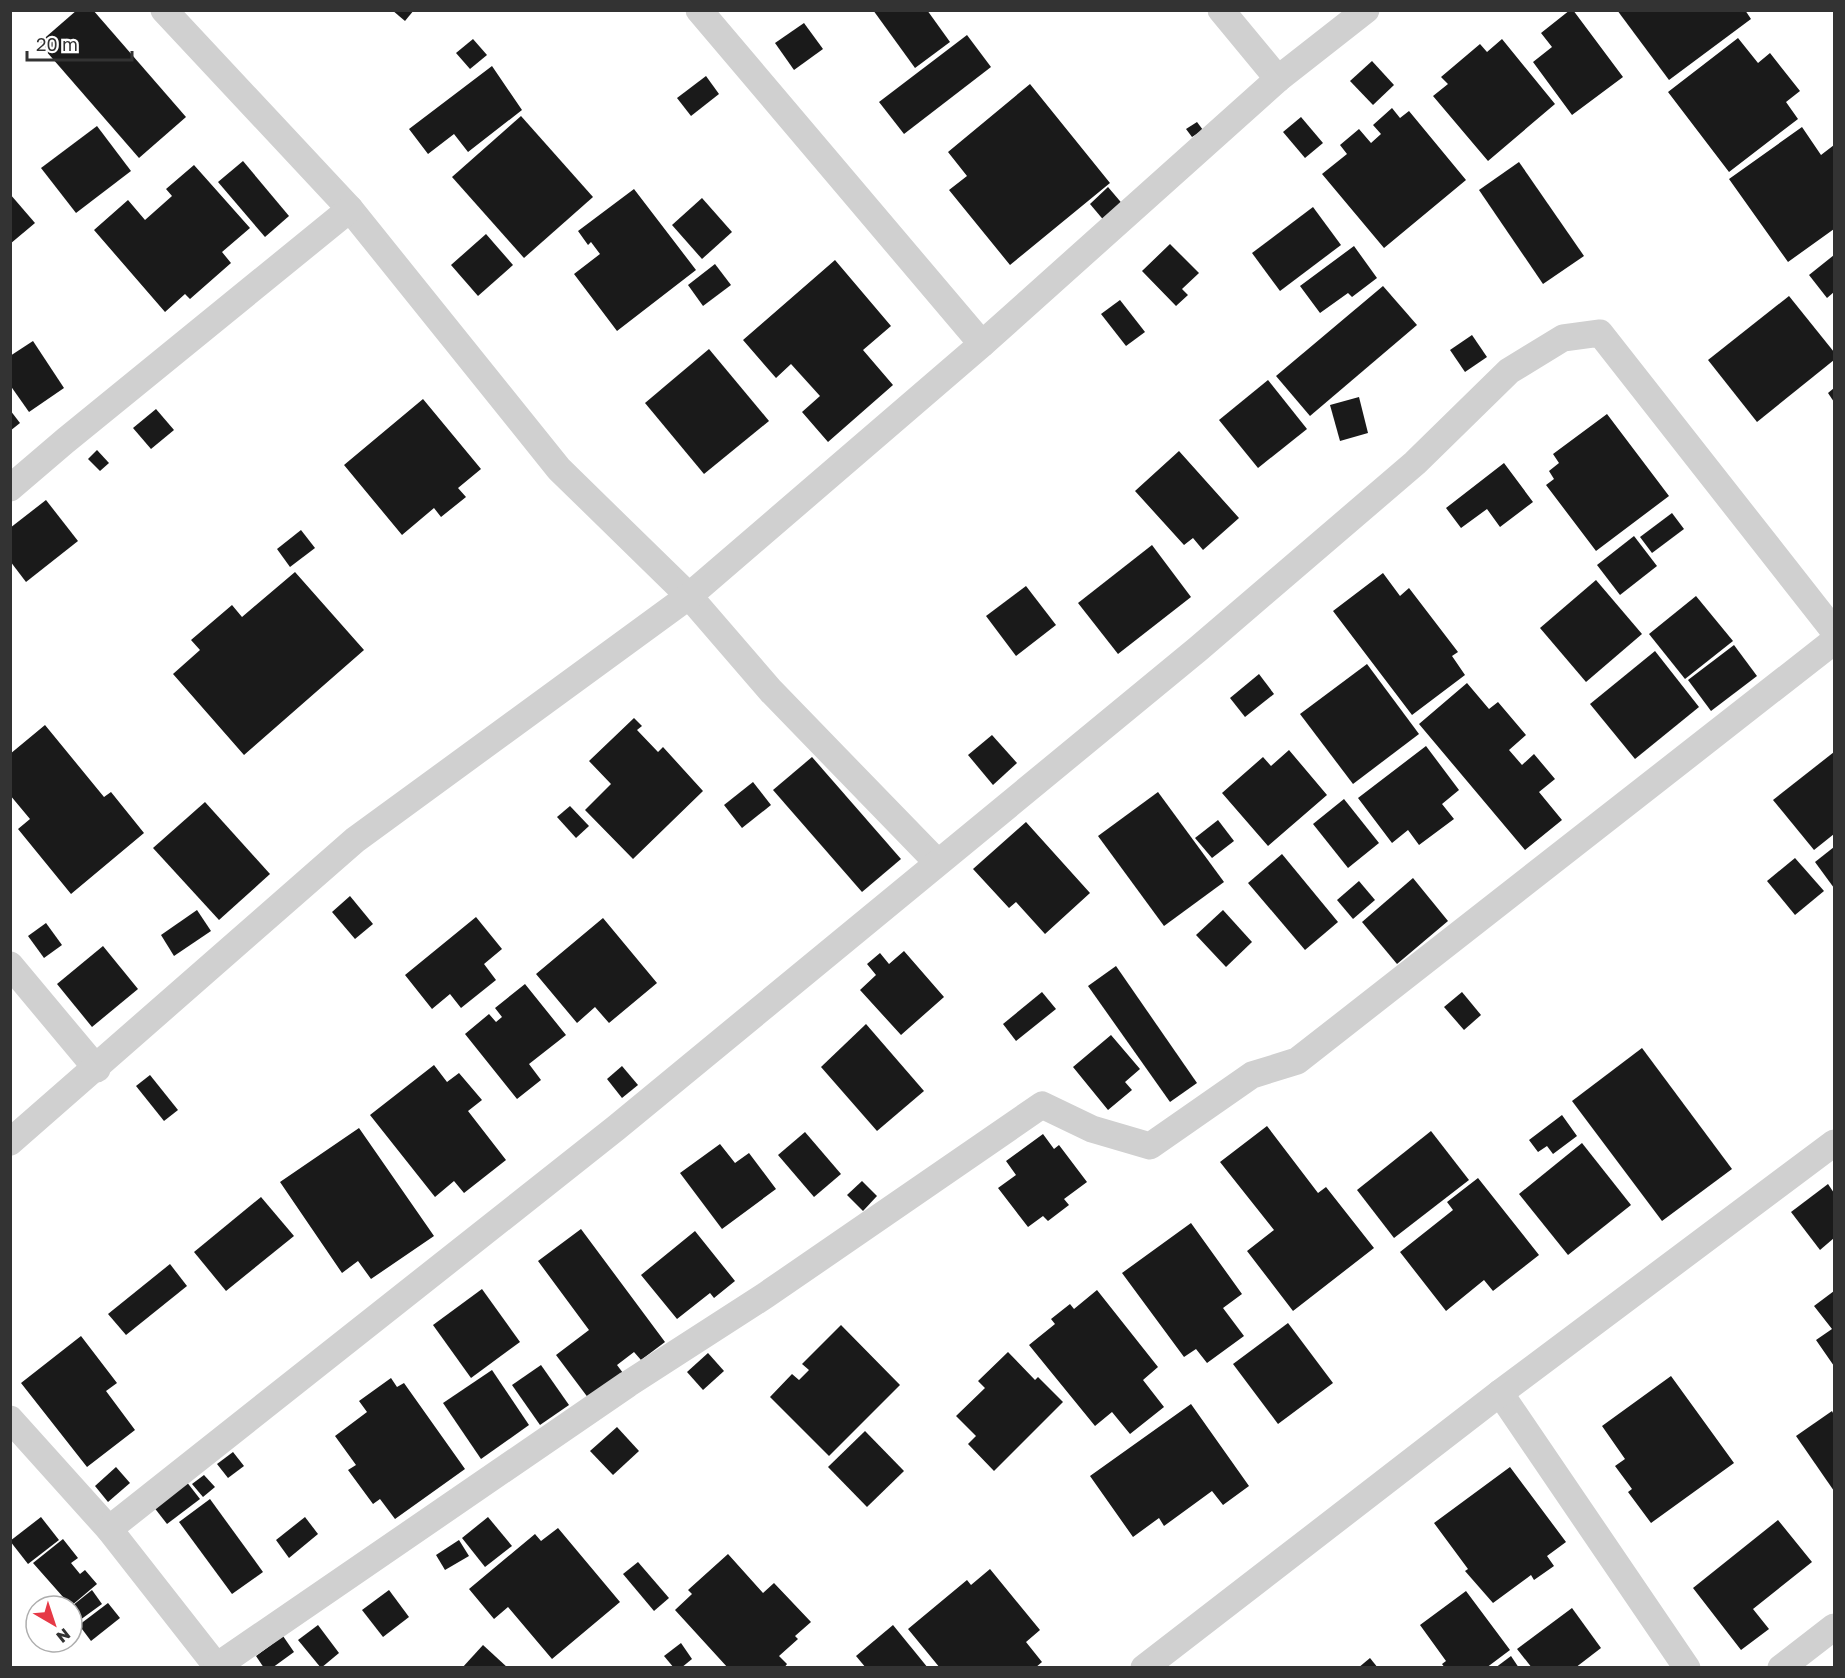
<svg xmlns="http://www.w3.org/2000/svg" width="1845" height="1678" font-family="'Golos Text',sans-serif">
<style>
.building{fill:#1a1a1a}
.lines{fill:none;stroke-linecap:round;stroke-linejoin:round}
.street{stroke:#d0d0d0;stroke-width:27}
</style>
<rect width="100%" height="100%" fill="#fff"/>
<!-- building -->
<g class="building">
<path d="M77 10H93L186 117 139 158 39 43Z"/>
<path d="M392 10H414L405 21Z"/>
<path d="M873 10H927L950 42 915 68Z"/>
<path d="M1570 10H1573L1623 77 1572 115 1533 62 1552 47 1541 33Z"/>
<path d="M1617 10H1745L1751 19 1669 80Z"/>
<path d="M804 23 823 49 794 70 775 43Z"/>
<path d="M967 35 991 67 904 134 879 102Z"/>
<path d="M1738 38 1758 63 1770 53 1800 91 1786 102 1798 119 1729 172 1668 92Z"/>
<path d="M473 39 487 55 470 69 456 53Z"/>
<path d="M1502 39 1555 104 1488 161 1433 96 1448 84 1441 77 1480 44 1487 52Z"/>
<path d="M1372 61 1394 85 1373 105 1350 81Z"/>
<path d="M492 66 522 110 468 152 454 134 428 154 409 129Z"/>
<path d="M706 76 719 94 691 116 677 98Z"/>
<path d="M1030 84 1110 183 1010 265 949 190 967 176 948 152Z"/>
<path d="M1392 108 1400 118 1409 111 1466 180 1384 248 1322 174 1347 154 1340 145 1359 129 1371 143 1381 134 1373 125Z"/>
<path d="M521 116 593 197 524 258 452 177Z"/>
<path d="M1301 117 1323 143 1305 158 1283 132Z"/>
<path d="M1197 122 1203 130 1192 137 1186 129Z"/>
<path d="M97 126 131 171 76 213 41 168Z"/>
<path d="M1802 127 1821 155 1834 145V229L1788 262 1729 179Z"/>
<path d="M243 161 289 216 265 237 218 182Z"/>
<path d="M1519 162 1584 256 1543 284 1479 190Z"/>
<path d="M194 165 250 228 222 252 231 263 190 299 185 294 165 312 94 230 128 200 145 220 172 196 166 189Z"/>
<path d="M1108 187 1125 207 1106 223 1090 204Z"/>
<path d="M634 189 696 270 617 331 574 274 600 254 591 242 588 245 578 231Z"/>
<path d="M10 194 35 223 10 244Z"/>
<path d="M702 198 732 232 702 259 672 225Z"/>
<path d="M1313 207 1341 245 1280 291 1252 253Z"/>
<path d="M486 234 513 265 478 296 451 265Z"/>
<path d="M1170 244 1199 273 1182 289 1188 295 1176 306 1142 271Z"/>
<path d="M1354 246 1377 278 1352 297 1348 293 1320 313 1300 286Z"/>
<path d="M1834 255V292L1827 298 1809 275Z"/>
<path d="M835 260 891 326 863 350 893 385 828 442 802 412 820 396 791 364 776 378 743 340Z"/>
<path d="M715 264 731 285 703 306 688 285Z"/>
<path d="M1383 286 1417 325 1310 416 1276 376Z"/>
<path d="M1789 296 1834 352V360L1757 422 1708 360Z"/>
<path d="M1120 300 1145 332 1126 346 1101 314Z"/>
<path d="M1472 335 1487 357 1465 372 1450 350Z"/>
<path d="M33 341 64 388 29 412 10 385V356Z"/>
<path d="M709 349 769 421 704 474 645 403Z"/>
<path d="M1268 380 1307 429 1258 468 1219 420Z"/>
<path d="M1834 388V402L1828 393Z"/>
<path d="M1359 397 1368 433 1340 441 1330 405Z"/>
<path d="M423 399 481 469 458 488 466 497 441 517 434 508 402 535 344 465Z"/>
<path d="M156 409 174 430 151 449 133 428Z"/>
<path d="M10 410 20 423 10 431Z"/>
<path d="M1607 414 1669 496 1596 551 1546 485 1554 479 1549 471 1559 463 1553 454Z"/>
<path d="M97 450 109 463 100 471 88 459Z"/>
<path d="M1179 451 1239 518 1203 550 1193 538 1184 545 1135 491Z"/>
<path d="M1504 463 1533 502 1500 527 1487 509 1461 528 1446 508Z"/>
<path d="M46 500 78 541 26 582 10 561V528Z"/>
<path d="M1672 513 1684 529 1652 553 1640 537Z"/>
<path d="M301 530 315 548 290 567 277 549Z"/>
<path d="M1634 536 1657 566 1620 595 1597 565Z"/>
<path d="M1152 545 1191 597 1118 654 1078 603Z"/>
<path d="M295 572 364 650 244 755 173 674 200 650 191 640 232 605 242 617Z"/>
<path d="M1383 573 1400 596 1409 588 1458 652 1452 656 1465 675 1412 715 1333 611Z"/>
<path d="M1596 580 1642 634 1586 682 1540 628Z"/>
<path d="M1026 586 1056 625 1016 656 986 616Z"/>
<path d="M1696 596 1733 641 1685 679 1649 634Z"/>
<path d="M1734 645 1757 676 1711 711 1688 680Z"/>
<path d="M1655 651 1699 707 1635 759 1590 704Z"/>
<path d="M1367 664 1419 734 1353 784 1300 714Z"/>
<path d="M1259 674 1274 694 1245 717 1230 698Z"/>
<path d="M1467 683 1489 709 1498 702 1526 735 1509 750 1522 765 1534 754 1555 779 1539 792 1562 820 1525 850 1419 724Z"/>
<path d="M634 718 642 726 637 730 658 752 663 747 703 791 633 859 585 810 611 784 589 761Z"/>
<path d="M45 725 104 797 111 792 144 833 71 894 18 829 30 819 10 795V754Z"/>
<path d="M992 735 1017 763 993 785 968 755Z"/>
<path d="M1426 746 1459 790 1442 804 1454 819 1419 845 1408 830 1392 843 1358 798Z"/>
<path d="M1289 750 1327 795 1268 846 1222 793 1263 757 1271 766Z"/>
<path d="M1834 752V834L1814 850 1773 800Z"/>
<path d="M812 757 901 859 862 892 773 790Z"/>
<path d="M753 782 771 805 742 828 724 805Z"/>
<path d="M1158 792 1224 882 1164 926 1098 836Z"/>
<path d="M1344 799 1379 843 1348 868 1313 824Z"/>
<path d="M205 802 270 874 219 920 153 848Z"/>
<path d="M570 806 589 826 576 838 557 817Z"/>
<path d="M1218 820 1234 841 1212 858 1195 838Z"/>
<path d="M1026 822 1090 893 1045 934 1016 902 1009 908 973 869Z"/>
<path d="M1834 847V888L1815 862Z"/>
<path d="M1282 854 1338 922 1305 950 1248 883Z"/>
<path d="M1795 858 1824 891 1795 915 1767 881Z"/>
<path d="M1413 878 1448 921 1397 964 1362 922Z"/>
<path d="M1359 881 1375 900 1353 919 1337 900Z"/>
<path d="M350 896 373 924 355 939 332 912Z"/>
<path d="M197 910 211 931 174 956 161 935Z"/>
<path d="M1223 910 1252 942 1226 967 1196 935Z"/>
<path d="M476 917 502 949 484 964 496 980 461 1008 450 994 432 1009 405 975Z"/>
<path d="M603 918 657 983 609 1023 595 1007 577 1023 536 974Z"/>
<path d="M46 923 62 945 44 958 28 936Z"/>
<path d="M103 946 138 989 92 1027 57 984Z"/>
<path d="M904 951 944 997 901 1035 860 990 876 975 867 964 880 953 889 964Z"/>
<path d="M1116 966 1197 1083 1170 1102 1088 986Z"/>
<path d="M525 984 566 1035 529 1064 541 1080 517 1099 465 1034 489 1014 496 1022 502 1017 495 1008Z"/>
<path d="M1042 992 1056 1009 1016 1041 1003 1024Z"/>
<path d="M1462 992 1481 1015 1464 1030 1444 1007Z"/>
<path d="M866 1024 924 1091 877 1131 821 1067Z"/>
<path d="M1111 1035 1140 1069 1125 1082 1132 1090 1108 1110 1073 1067Z"/>
<path d="M1642 1048 1732 1169 1662 1221 1572 1101Z"/>
<path d="M434 1065 447 1082 459 1073 482 1100 468 1111 506 1160 464 1193 454 1181 435 1197 370 1115Z"/>
<path d="M622 1066 638 1085 622 1098 607 1079Z"/>
<path d="M150 1075 178 1110 164 1121 136 1086Z"/>
<path d="M1562 1115 1577 1136 1553 1154 1547 1146 1538 1152 1529 1140Z"/>
<path d="M1267 1126 1318 1193 1326 1187 1374 1248 1293 1311 1247 1251 1274 1230 1220 1162Z"/>
<path d="M359 1128 434 1236 371 1279 358 1261 342 1273 280 1182Z"/>
<path d="M1431 1131 1469 1180 1394 1238 1357 1190Z"/>
<path d="M805 1132 841 1174 814 1197 778 1155Z"/>
<path d="M1043 1134 1054 1149 1059 1145 1087 1182 1064 1199 1069 1205 1048 1221 1043 1216 1028 1227 998 1188 1016 1175 1006 1161Z"/>
<path d="M1582 1143 1631 1205 1568 1255 1519 1194Z"/>
<path d="M720 1144 735 1163 749 1153 776 1189 722 1229 680 1173Z"/>
<path d="M1478 1178 1539 1255 1493 1291 1484 1280 1446 1311 1400 1252 1453 1210 1447 1202Z"/>
<path d="M862 1181 877 1196 863 1211 847 1195Z"/>
<path d="M1828 1184 1834 1193V1238L1820 1250 1791 1212Z"/>
<path d="M261 1197 294 1236 226 1291 194 1252Z"/>
<path d="M1191 1223 1242 1294 1223 1308 1244 1336 1207 1363 1196 1349 1184 1357 1122 1273Z"/>
<path d="M581 1229 665 1342 641 1360 634 1352 617 1365 623 1373 589 1399 556 1355 589 1330 538 1261Z"/>
<path d="M695 1231 735 1281 714 1298 710 1293 677 1319 641 1275Z"/>
<path d="M170 1264 187 1286 126 1335 108 1314Z"/>
<path d="M482 1289 520 1342 471 1378 433 1325Z"/>
<path d="M1097 1290 1158 1367 1143 1380 1164 1407 1130 1434 1112 1412 1095 1426 1029 1345 1055 1324 1051 1319 1070 1304 1074 1309Z"/>
<path d="M1834 1291V1366L1816 1340 1832 1329 1814 1306Z"/>
<path d="M1288 1323 1333 1383 1278 1424 1233 1364Z"/>
<path d="M841 1325 900 1385 829 1456 770 1397 792 1374 799 1380 809 1370 802 1364Z"/>
<path d="M81 1336 117 1383 106 1391 135 1430 87 1467 21 1383Z"/>
<path d="M1008 1352 1035 1380 1038 1377 1063 1402 994 1471 968 1444 976 1436 956 1416 985 1388 978 1381Z"/>
<path d="M708 1353 724 1371 703 1390 687 1372Z"/>
<path d="M541 1365 569 1405 540 1425 512 1385Z"/>
<path d="M492 1370 529 1425 481 1459 443 1403Z"/>
<path d="M1671 1376 1734 1463 1651 1523 1628 1492 1632 1489 1615 1466 1625 1459 1602 1426Z"/>
<path d="M391 1378 397 1387 404 1383 465 1469 395 1519 380 1499 373 1504 348 1470 356 1465 335 1436 367 1412 359 1401Z"/>
<path d="M1191 1404 1249 1486 1223 1505 1212 1491 1164 1526 1159 1518 1133 1537 1090 1476Z"/>
<path d="M1832 1411 1834 1415V1491L1796 1436Z"/>
<path d="M617 1427 639 1451 613 1475 590 1451Z"/>
<path d="M865 1431 904 1471 867 1507 828 1467Z"/>
<path d="M233 1452 244 1466 228 1478 217 1464Z"/>
<path d="M116 1467 130 1483 108 1502 95 1486Z"/>
<path d="M1510 1467 1566 1542 1547 1556 1554 1566 1534 1580 1531 1575 1493 1603 1465 1571 1468 1569 1434 1523Z"/>
<path d="M204 1475 215 1487 203 1497 192 1484Z"/>
<path d="M186 1481 200 1499 167 1524 153 1506Z"/>
<path d="M210 1499 263 1572 232 1594 179 1522Z"/>
<path d="M41 1517 59 1540 28 1564 10 1541Z"/>
<path d="M305 1517 318 1534 289 1558 276 1540Z"/>
<path d="M488 1517 512 1546 485 1567 462 1538Z"/>
<path d="M1778 1520 1812 1562 1753 1609 1769 1629 1741 1650 1693 1588Z"/>
<path d="M558 1528 620 1602 552 1659 508 1607 494 1619 469 1589 535 1534 541 1541Z"/>
<path d="M63 1539 78 1558 71 1563 80 1574 85 1570 97 1584 71 1606 33 1563Z"/>
<path d="M459 1540 469 1556 445 1570 436 1555Z"/>
<path d="M728 1554 763 1593 774 1583 811 1622 795 1636 798 1639 779 1656 787 1664 784 1668H728L675 1610 692 1594 688 1590Z"/>
<path d="M638 1562 669 1598 654 1611 623 1574Z"/>
<path d="M990 1569 1040 1630 1026 1642 1042 1662 1035 1668H940L908 1629 967 1580 971 1585Z"/>
<path d="M92 1590 102 1604 80 1620 72 1606Z"/>
<path d="M389 1590 409 1617 383 1637 362 1610Z"/>
<path d="M1466 1591 1510 1650 1486 1668H1445L1442 1664 1446 1661 1420 1625Z"/>
<path d="M108 1603 120 1618 91 1641 79 1625Z"/>
<path d="M1572 1608 1601 1648 1575 1668H1532L1517 1649Z"/>
<path d="M318 1625 339 1653 321 1668 298 1640Z"/>
<path d="M893 1625 928 1668H866L856 1656Z"/>
<path d="M283 1636 294 1652 272 1668H264L256 1656Z"/>
<path d="M681 1643 692 1659 681 1668H674L664 1656Z"/>
<path d="M483 1645 508 1668H462Z"/>
<path d="M1511 1656 1519 1668H1495Z"/>
<path d="M1370 1658 1378 1668H1358Z"/>
</g>
<g class="lines">
<!-- street -->
<g class="street">
<path d="M164 10 350 209 559 469 689 596 771 691 937 862"/>
<path d="M699 10 982 344"/>
<path d="M1221 10 1278 79"/>
<path d="M10 488 65 441 350 209"/>
<path d="M10 965 97 1069"/>
<path d="M10 1142 355 840 689 596 982 344 1278 79 1366 10"/>
<path d="M1500 1393 1687 1668"/>
<path d="M10 1419 109 1529 218 1668"/>
<path d="M109 1529 616 1128 1198 649 1415 463 1509 371 1563 338 1600 333 1834 631"/>
<path d="M217 1666 628 1384 766 1295 1042 1105 1092 1129 1150 1146 1252 1075 1297 1061 1834 641"/>
<path d="M1144 1668 1500 1393 1834 1143"/>
<path d="M1781 1668 1834 1627"/>
</g>
</g>
<!-- border -->
<rect width="1845" height="1678" fill="none" stroke="#333333" stroke-width="24"/>
<!-- north arrow -->
<g transform="translate(54 1624) rotate(141)"><circle r="28" fill="#ffffff" stroke="#adadad" stroke-width="1.5"/>
<path d="M0-4.5L10 22L0 15L-10 22Z" fill="#e63946"/>
<text y="-9" font-size="16" font-weight="bold" text-anchor="middle" fill="#333333">N</text>
</g>
<!-- scale -->
<path d="M27 51v9h105v-9" fill="none" stroke="#333333" stroke-width="3"/>
<text x="36" y="51" font-size="18" fill="#333333" stroke="#ffffff" stroke-width="4.5" paint-order="stroke">20 m</text>
</svg>
